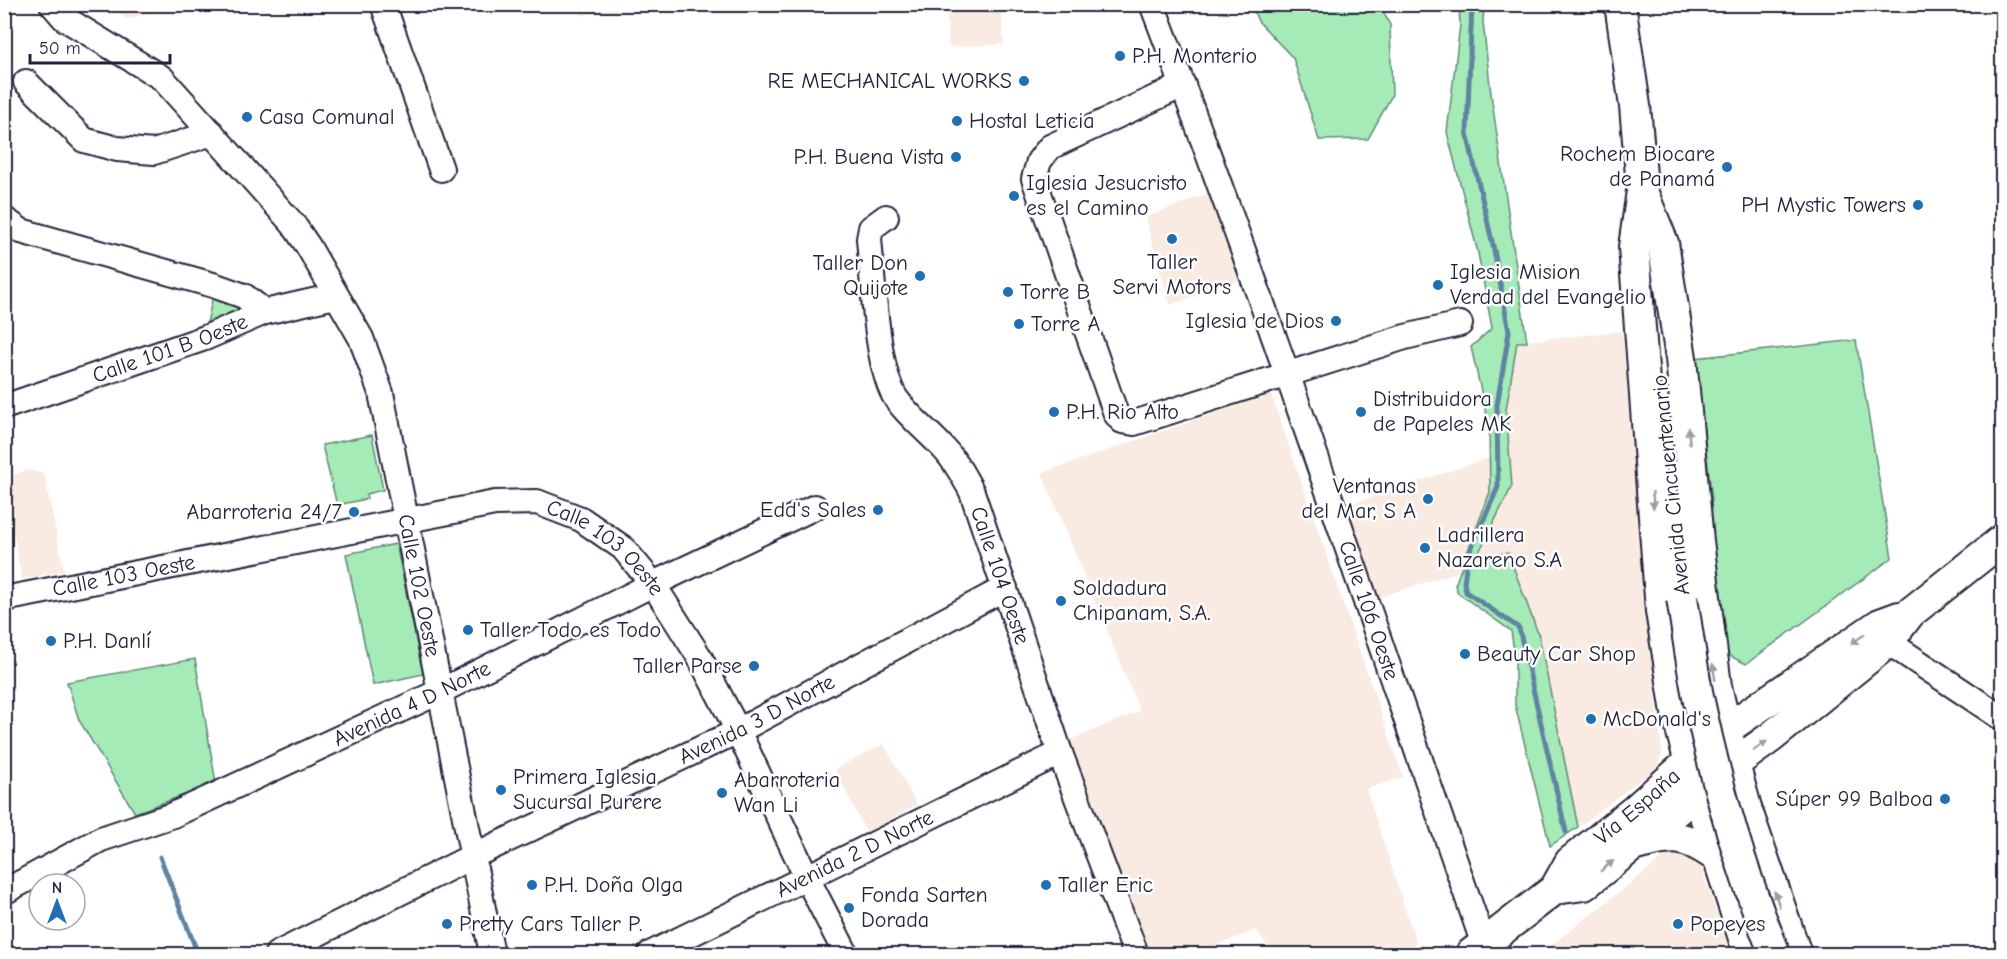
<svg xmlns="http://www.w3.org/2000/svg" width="2007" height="959" font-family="'Comic Neue',sans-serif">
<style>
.built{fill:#f9eae2}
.green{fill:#a4ebb7;stroke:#638679;stroke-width:1.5}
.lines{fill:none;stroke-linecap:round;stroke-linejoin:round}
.stream{stroke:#5e84a2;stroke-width:5}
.minor-casing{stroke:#22223b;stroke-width:28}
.major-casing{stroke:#22223b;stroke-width:34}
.minor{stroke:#fff;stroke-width:24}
.major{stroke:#fff;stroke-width:30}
.major-bridge-casing{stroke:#22223b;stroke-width:34;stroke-linecap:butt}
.major-bridge{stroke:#fff;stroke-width:30}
.oneway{fill:#9c9ca7}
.poi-dot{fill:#1f6fb2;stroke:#fff;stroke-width:2}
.labels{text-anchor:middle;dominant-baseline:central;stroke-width:5;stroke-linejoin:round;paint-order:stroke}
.poi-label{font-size:22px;fill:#22223b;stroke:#fff;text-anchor:start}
.street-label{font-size:22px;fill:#22223b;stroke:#fff}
</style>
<rect width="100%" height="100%" fill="#fff"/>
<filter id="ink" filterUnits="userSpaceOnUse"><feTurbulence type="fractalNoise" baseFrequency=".0167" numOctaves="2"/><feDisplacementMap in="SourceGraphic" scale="12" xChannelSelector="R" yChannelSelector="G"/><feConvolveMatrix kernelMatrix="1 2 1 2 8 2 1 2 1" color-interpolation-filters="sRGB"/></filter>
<g filter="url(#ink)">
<!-- built -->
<g class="built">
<path d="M114 4H180V5L127 19 111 8Z"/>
<path d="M580 5H638L639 9 581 15Z"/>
<path d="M946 5H1001L1004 44 949 47Z"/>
<path d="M1209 193 1238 281 1170 305 1145 218Z"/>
<path d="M1622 331 1639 538 1662 754 1656 768 1578 827 1539 636 1508 553 1477 556 1512 486 1506 410 1517 342Z"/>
<path d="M1271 394 1403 777 1366 789 1416 942 1401 954H1274L1256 930 1196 954H1148L1070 740 1140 711 1042 473Z"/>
<path d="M1489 458 1490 492 1487 501 1460 571 1377 598 1345 506Z"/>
<path d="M27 470 44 474 64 571 22 579 4 478Z"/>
<path d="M884 744 917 805 866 832 835 769Z"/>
<path d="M1674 854 1685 855 1694 860 1701 867 1731 954H1540L1667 855Z"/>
</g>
<!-- green -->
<g class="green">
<path d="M1251 5H1380L1390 25 1392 95 1368 139 1319 140 1293 58 1258 21Z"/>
<path d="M1459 5H1484L1483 22 1491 94 1527 342H1517L1506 410 1512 486 1477 556 1508 553 1539 636 1578 827 1550 846 1515 705V659L1511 631 1458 593 1455 585 1490 492 1489 426 1471 347 1492 328 1478 253 1447 132 1460 25Z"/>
<path d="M214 291 236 300 238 310 234 315 207 323Z"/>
<path d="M1856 340 1892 558 1746 664 1726 654 1706 507 1712 500 1695 358Z"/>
<path d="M372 435 383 490 366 494 367 499 337 505 322 445Z"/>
<path d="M396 544 423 674 373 685 346 554Z"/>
<path d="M195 659 216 783 135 813 79 720 67 682Z"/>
</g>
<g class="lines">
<!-- stream -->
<g class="stream">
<path d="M1472 4 1467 133 1494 250 1509 332 1497 405 1498 487 1467 558 1464 583 1466 592 1519 628 1566 832"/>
<path d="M160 857 198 954"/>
</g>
<!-- minor casing -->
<g class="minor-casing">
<g id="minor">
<path id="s1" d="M52 4 64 18 162 78 293 224 308 246 361 338 381 393 492 954"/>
<path d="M383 4 441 169"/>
<path id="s2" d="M1152 4C1271 315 1375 631 1484 945"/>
<path d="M26 82 84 140 117 149 154 152 212 133"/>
<path d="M1183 85 1050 147 1039 161 1034 179 1116 414 1122 421 1134 423 1405 337 1460 324"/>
<path id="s3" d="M886 217 871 228 869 239C873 278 876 371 897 400 911 419 930 433 945 450 956 462 964 477 972 492L1060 753 1136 954"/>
<path d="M4 219 21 231 213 285 244 296 265 312"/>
<path id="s4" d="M4 407 205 338 265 312 335 296"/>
<path id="s5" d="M4 599 495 503 537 502 581 519 623 548 653 584 700 658 738 731 807 878 846 954"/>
<path d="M1888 642 2002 718"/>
<path id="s6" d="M4 892 101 839 173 815 441 691 653 584 815 507"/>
<path id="s7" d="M277 954 473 856 738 731 1005 588"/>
<path id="s8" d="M650 954 1060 753"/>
</g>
</g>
<!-- major casing -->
<g class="major-casing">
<g id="major">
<path d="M1620 4 1635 106 1644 210"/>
<path d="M1642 191 1663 243 1681 358 1698 541 1716 686 1734 764 1747 811 1796 954"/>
<path d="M1642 191 1634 247 1661 611 1677 713 1698 794 1749 954"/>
<path d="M1674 512 1682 598"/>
<path d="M1636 845C1674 835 1684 834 1717 857"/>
<path d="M1555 889 1584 885 1734 764 1770 738 1888 642 1910 613 2002 540"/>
<path id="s9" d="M1471 954 1555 889 1570 862 1635 810 1725 730 1880 624 1899 617"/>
</g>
</g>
<!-- minor -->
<use href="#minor" class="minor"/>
<!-- major -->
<use href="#major" class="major"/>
<!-- major-bridge casing -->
<g class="major-bridge-casing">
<path id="major-bridge" d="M1682 598C1688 634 1692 670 1700 706 1718 790 1742 874 1775 954"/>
</g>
<!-- major-bridge -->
<use href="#major-bridge" class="major-bridge"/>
</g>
<!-- one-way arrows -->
<defs><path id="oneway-solid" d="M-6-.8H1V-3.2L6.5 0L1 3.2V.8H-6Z" transform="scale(1.5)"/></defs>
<g class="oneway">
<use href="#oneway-solid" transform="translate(1689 436) rotate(-95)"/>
<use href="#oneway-solid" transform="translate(1653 500) rotate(86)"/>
<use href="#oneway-solid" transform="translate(1858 639) rotate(145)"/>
<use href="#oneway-solid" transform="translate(1714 672) rotate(-99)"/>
<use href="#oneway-solid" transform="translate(1760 746) rotate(-35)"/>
<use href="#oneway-solid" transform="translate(1607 866) rotate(-39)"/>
<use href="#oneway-solid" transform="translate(1777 899) rotate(-108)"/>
</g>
</g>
<!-- markers -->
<g class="poi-dot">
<circle cx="1120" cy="56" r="6"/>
<circle cx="1024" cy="81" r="6"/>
<circle cx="247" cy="117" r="6"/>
<circle cx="957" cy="121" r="6"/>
<circle cx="956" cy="157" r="6"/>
<circle cx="1727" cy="167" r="6"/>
<circle cx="1014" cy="196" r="6"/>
<circle cx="1918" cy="205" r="6"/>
<circle cx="1172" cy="239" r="6"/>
<circle cx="920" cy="276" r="6"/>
<circle cx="1438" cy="285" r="6"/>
<circle cx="1008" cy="292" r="6"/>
<circle cx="1336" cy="321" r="6"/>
<circle cx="1019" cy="324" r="6"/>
<circle cx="1054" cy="412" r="6"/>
<circle cx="1361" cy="412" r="6"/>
<circle cx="1428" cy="499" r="6"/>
<circle cx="878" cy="510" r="6"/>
<circle cx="354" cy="512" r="6"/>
<circle cx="1425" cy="548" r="6"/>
<circle cx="1061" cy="601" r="6"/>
<circle cx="468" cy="630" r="6"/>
<circle cx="51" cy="641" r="6"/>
<circle cx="1465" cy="654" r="6"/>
<circle cx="754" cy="666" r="6"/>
<circle cx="1591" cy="719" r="6"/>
<circle cx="501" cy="790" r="6"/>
<circle cx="722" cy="793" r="6"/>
<circle cx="1945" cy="799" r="6"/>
<circle cx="532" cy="885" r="6"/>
<circle cx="1046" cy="885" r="6"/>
<circle cx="849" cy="908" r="6"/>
<circle cx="447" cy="924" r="6"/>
<circle cx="1678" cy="924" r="6"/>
</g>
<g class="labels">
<!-- poi labels -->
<g class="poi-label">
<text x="1132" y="56">P.H. Monterio</text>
<text x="1012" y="81" text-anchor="end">RE MECHANICAL WORKS</text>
<text x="259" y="117">Casa Comunal</text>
<text x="969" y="121">Hostal Leticia</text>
<text x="1715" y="154" text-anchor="end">Rochem Biocare<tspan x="1715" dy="25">de Panamá</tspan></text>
<text x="944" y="157" text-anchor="end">P.H. Buena Vista</text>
<text x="1026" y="183">Iglesia Jesucristo<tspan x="1026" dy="25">es el Camino</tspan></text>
<text x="1906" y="205" text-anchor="end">PH Mystic Towers</text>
<text x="1172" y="262" text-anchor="middle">Taller<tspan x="1172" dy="25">Servi Motors</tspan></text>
<text x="908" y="263" text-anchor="end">Taller Don<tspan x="908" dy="25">Quijote</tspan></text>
<text x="1450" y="272">Iglesia Mision<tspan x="1450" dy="25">Verdad del Evangelio</tspan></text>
<text x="1020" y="292">Torre B</text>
<text x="1324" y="321" text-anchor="end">Iglesia de Dios</text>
<text x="1031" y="324">Torre A</text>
<text x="1373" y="399">Distribuidora<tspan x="1373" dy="25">de Papeles MK</tspan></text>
<text x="1066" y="412">P.H. Rio Alto</text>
<text x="1416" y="486" text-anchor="end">Ventanas<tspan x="1416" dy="25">del Mar, S A</tspan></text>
<text x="866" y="510" text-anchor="end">Edd's Sales</text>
<text x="342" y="512" text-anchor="end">Abarroteria 24/7</text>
<text x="1437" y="535">Ladrillera<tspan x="1437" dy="25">Nazareno S.A</tspan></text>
<text x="1073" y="588">Soldadura<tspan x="1073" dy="25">Chipanam, S.A.</tspan></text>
<text x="480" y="630">Taller Todo es Todo</text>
<text x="63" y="641">P.H. Danlí</text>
<text x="1477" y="654">Beauty Car Shop</text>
<text x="742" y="666" text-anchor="end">Taller Parse</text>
<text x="1603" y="719">McDonald's</text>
<text x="513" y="777">Primera Iglesia<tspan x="513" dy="25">Sucursal Purere</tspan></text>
<text x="734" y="780">Abarroteria<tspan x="734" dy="25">Wan Li</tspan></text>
<text x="1933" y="799" text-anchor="end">Súper 99 Balboa</text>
<text x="544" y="885">P.H. Doña Olga</text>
<text x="1058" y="885">Taller Eric</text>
<text x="861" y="895">Fonda Sarten<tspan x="861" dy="25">Dorada</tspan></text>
<text x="459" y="924">Pretty Cars Taller P.</text>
<text x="1690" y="924">Popeyes</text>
</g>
<!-- street labels -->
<g class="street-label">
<text stroke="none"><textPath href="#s4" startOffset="176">Calle 101 B Oeste</textPath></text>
<text transform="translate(1671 485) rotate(-96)">Avenida Cincuentenario</text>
<text stroke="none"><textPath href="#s5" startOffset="626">Calle 103 Oeste</textPath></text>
<text stroke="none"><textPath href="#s5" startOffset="122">Calle 103 Oeste</textPath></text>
<text stroke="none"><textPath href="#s3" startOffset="402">Calle 104 Oeste</textPath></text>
<text stroke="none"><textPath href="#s1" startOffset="717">Calle 102 Oeste</textPath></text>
<text stroke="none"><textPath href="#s2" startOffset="644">Calle 106 Oeste</textPath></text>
<text stroke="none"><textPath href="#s6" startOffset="450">Avenida 4 D Norte</textPath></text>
<text stroke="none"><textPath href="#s7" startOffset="534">Avenida 3 D Norte</textPath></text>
<text stroke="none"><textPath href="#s9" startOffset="224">Vía España</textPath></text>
<text stroke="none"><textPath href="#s8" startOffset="228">Avenida 2 D Norte</textPath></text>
</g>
</g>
<!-- margin -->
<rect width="2007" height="959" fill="none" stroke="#fff" stroke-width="24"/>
<rect x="12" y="12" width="1983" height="935" fill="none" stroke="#22223b" stroke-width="2" filter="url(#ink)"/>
<!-- north arrow -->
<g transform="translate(57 902)"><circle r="28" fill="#ffffff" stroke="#a7a7b1" stroke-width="1.5"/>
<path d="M0-4.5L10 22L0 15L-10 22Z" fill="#1f6fb2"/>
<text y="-9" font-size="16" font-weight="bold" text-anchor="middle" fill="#22223b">N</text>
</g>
<!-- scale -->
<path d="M30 54v9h140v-9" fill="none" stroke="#22223b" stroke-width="3"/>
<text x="39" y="54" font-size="18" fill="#22223b" stroke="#ffffff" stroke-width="4.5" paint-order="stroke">50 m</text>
</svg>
